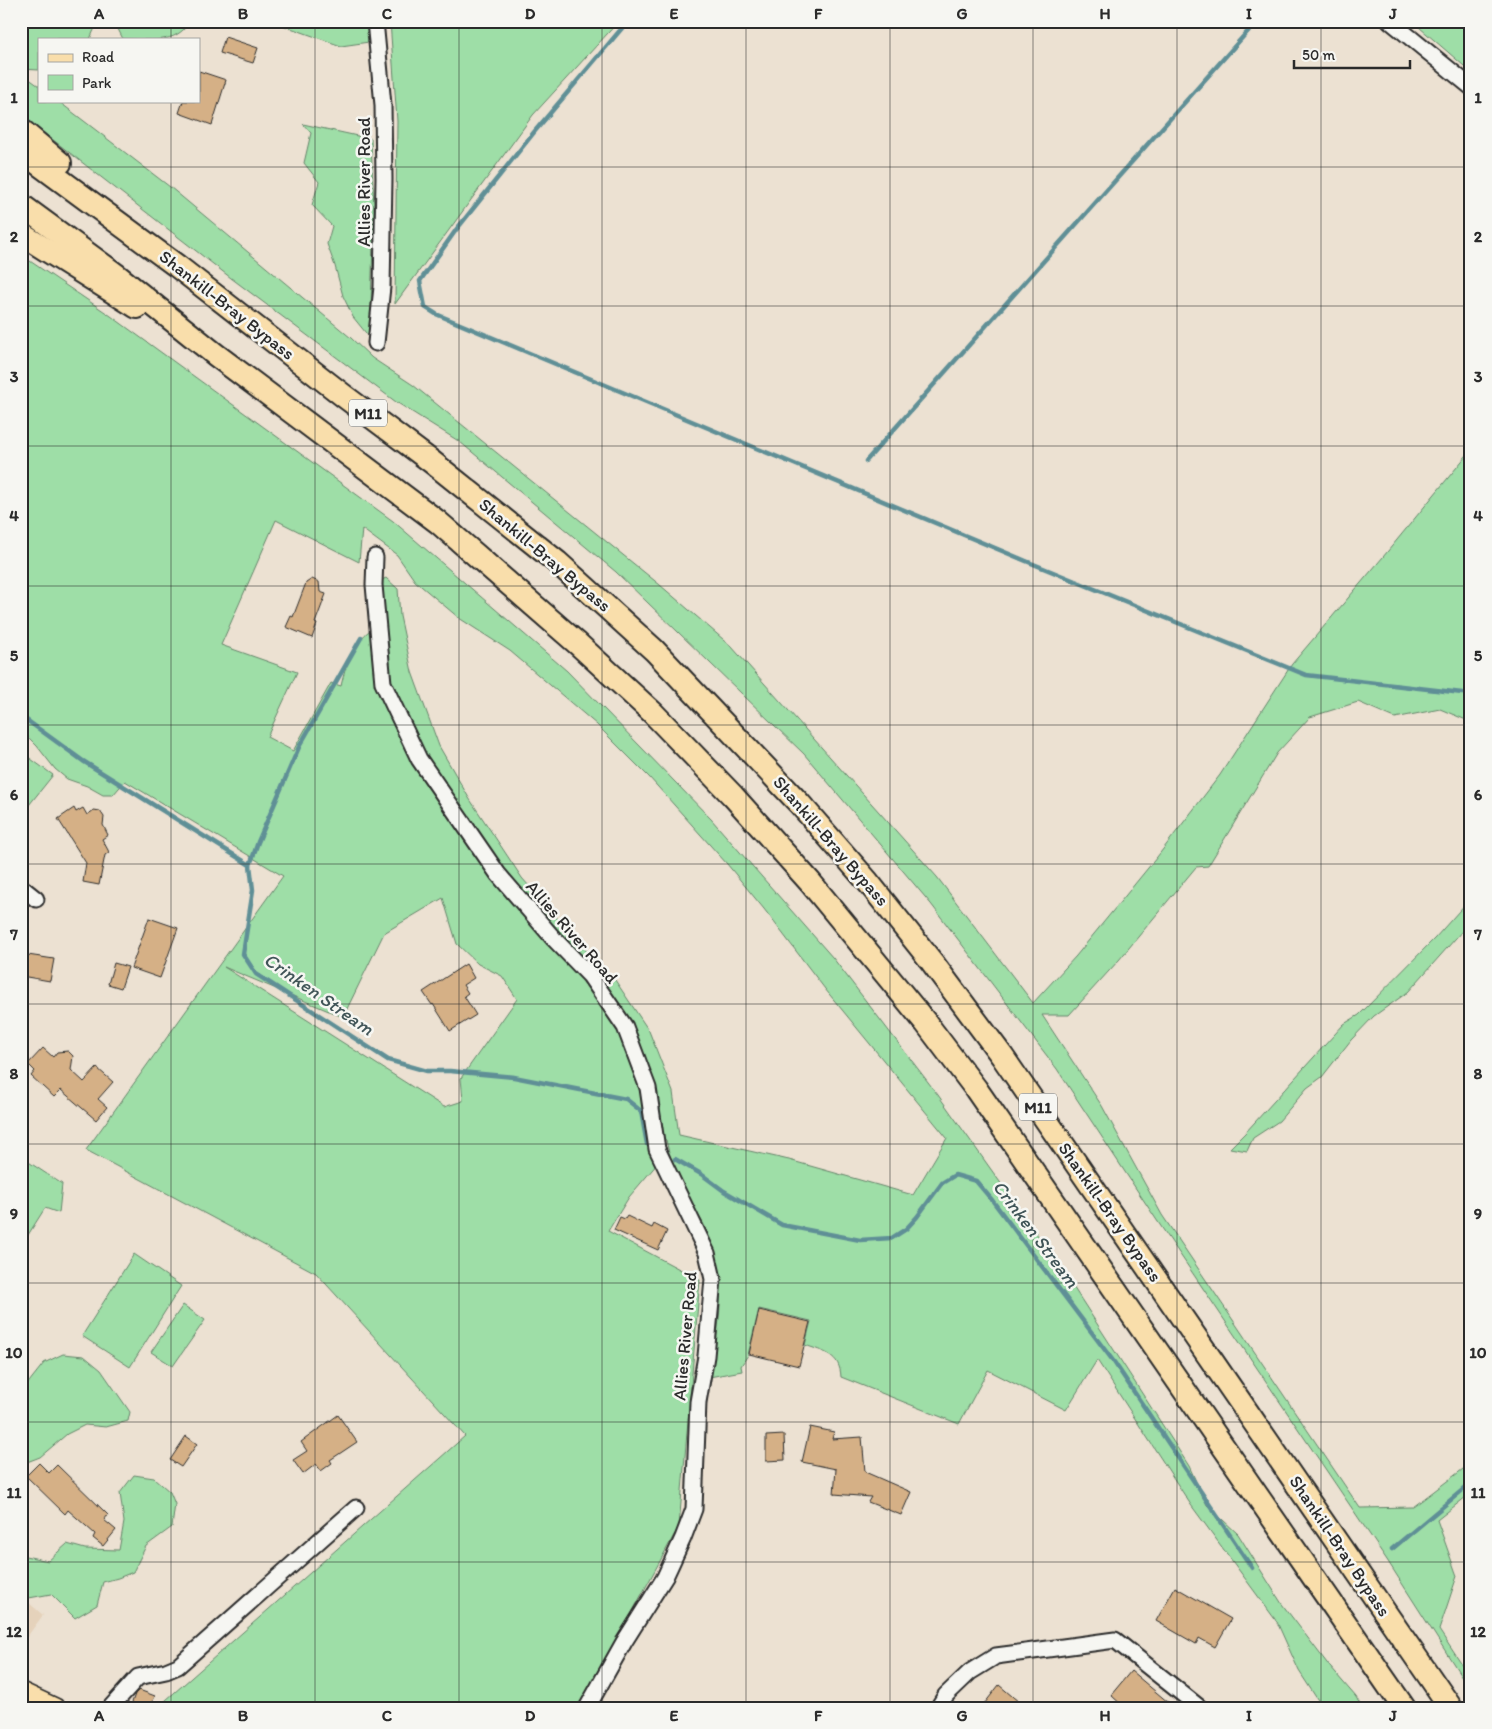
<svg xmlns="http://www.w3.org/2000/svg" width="1492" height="1729" font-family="Itim,sans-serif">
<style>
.built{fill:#e5d2bb}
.green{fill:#9edea7;stroke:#648469;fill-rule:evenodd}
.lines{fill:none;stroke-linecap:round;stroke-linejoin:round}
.stream{stroke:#5f8f96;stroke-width:4.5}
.building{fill:#d5b086;stroke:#2b2b2b}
.minor-casing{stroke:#2b2b2b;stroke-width:19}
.major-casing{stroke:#2b2b2b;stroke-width:22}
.highway-casing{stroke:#2b2b2b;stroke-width:26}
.minor{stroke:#f6f6f2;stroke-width:15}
.major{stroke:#f9deab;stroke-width:19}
.highway{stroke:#f9deab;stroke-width:22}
.grid{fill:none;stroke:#2b2b2b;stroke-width:1;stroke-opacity:0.55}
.labels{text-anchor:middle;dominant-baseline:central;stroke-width:5;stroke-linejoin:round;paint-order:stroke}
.shield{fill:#f6f6f2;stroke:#686867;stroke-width:1}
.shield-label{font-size:16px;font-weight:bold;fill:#2b2b2b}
.street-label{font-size:18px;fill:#2b2b2b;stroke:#f6f6f2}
.water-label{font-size:19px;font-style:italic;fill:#415558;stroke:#f6f6f2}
.neatline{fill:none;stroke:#2b2b2b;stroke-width:2}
.grid-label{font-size:16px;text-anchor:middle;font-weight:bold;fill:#2b2b2b}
</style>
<rect width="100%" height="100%" fill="#ece1d2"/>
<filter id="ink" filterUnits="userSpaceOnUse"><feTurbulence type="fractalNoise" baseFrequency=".02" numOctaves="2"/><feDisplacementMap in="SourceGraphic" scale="10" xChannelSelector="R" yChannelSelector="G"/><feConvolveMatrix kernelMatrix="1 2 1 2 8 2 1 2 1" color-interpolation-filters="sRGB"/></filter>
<g filter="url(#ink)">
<!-- built -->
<path class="built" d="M21 1596 43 1615 21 1645Z"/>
<!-- green -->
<g class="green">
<path d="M21 21H98L90 39H39V70L21 69Z"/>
<path d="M114 21H190C176 46 148 39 123 39Z"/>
<path d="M271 21H375L376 41 341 46Z"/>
<path d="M390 21H619L533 115 395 304 397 121Z"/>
<path d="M1412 21H1471V72Z"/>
<path d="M21 73 39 86V101H58L170 187 351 338 372 358 413 385 660 585 731 646 937 877 1033 1003 1076 956 1157 857 1220 775 1292 664 1383 557 1471 450V722L1440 709 1395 718 1358 702 1310 717 1277 753 1208 866 1196 867 1119 960 1069 1015H1042L1102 1106 1162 1215 1360 1508 1413 1507 1471 1463V1493L1437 1520 1457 1576 1439 1630 1468 1674 1471 1673V1686L1462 1677 1387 1560 1156 1219 1057 1069 931 904 804 754 616 572 460 442 396 402 231 278 21 115Z"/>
<path d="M303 124 371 139 374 211 370 338 353 317 343 296 335 266 327 244 332 226 312 205 319 182 304 163 311 133Z"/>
<path d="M21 255 111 316 393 521 567 671 711 819 833 958 938 1095 1059 1265 1189 1466 1207 1505 1238 1534 1282 1604 1330 1667 1356 1697 1362 1708H1323L1299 1671 1277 1622 1191 1505 1097 1360 1066 1410 988 1370 959 1424 841 1377C840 1354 824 1352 805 1345L811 1321 759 1309 748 1355 741 1366 742 1371 709 1377C720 1326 729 1276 705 1227 702 1220 697 1214 693 1207 681 1185 671 1164 666 1140L652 1135 658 1163 629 1197 608 1231 700 1280 679 1526 580 1708H157L465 1436 316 1273 86 1150 283 876 125 781 113 795H103L87 786 67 779 55 769 37 746 21 730ZM276 520 359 562 362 529 397 555 415 581 459 618 510 651 597 725 649 777 727 864 764 909 825 989 947 1138 913 1195 789 1160 679 1135 673 1092 649 1031 615 980 579 943 522 878 469 798 439 746 412 672 400 616 398 589 386 578 378 582 381 623C356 636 347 659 341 686L331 683 293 751 267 737 297 672 221 645ZM443 898 457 944 478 964 502 976 517 999 461 1078 463 1101 444 1107 224 967 343 1017 384 933Z"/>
<path d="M24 754 53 775 21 815V757Z"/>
<path d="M1471 896V921L1408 992 1374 1016 1351 1040 1322 1077 1307 1088 1279 1121 1253 1138 1247 1151 1230 1148 1245 1133 1344 1024 1359 1015 1435 938 1468 901Z"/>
<path d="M21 1157 62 1184 59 1213 45 1208 21 1246Z"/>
<path d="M134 1254 181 1286 130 1367 82 1336Z"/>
<path d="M183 1305 205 1320 173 1366 151 1352Z"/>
<path d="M63 1354 84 1356 101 1370 130 1412 128 1421 106 1427 85 1425 67 1434 40 1457 27 1462 21 1470V1397L29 1382 44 1363Z"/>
<path d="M134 1475 154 1478 170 1492 175 1504 172 1527 146 1546 133 1572 118 1578 103 1582 97 1605 75 1618 51 1594 29 1598 21 1591V1555L48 1561 67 1544 85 1549 119 1550 124 1522 120 1493Z"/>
</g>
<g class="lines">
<!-- stream -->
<g class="stream">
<path d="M628 21 535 131 456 230 420 281 425 307 436 314 1026 561 1306 675 1471 694"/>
<path d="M866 461 1257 21"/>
<path d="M21 716 83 761 250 865 253 890 243 954 256 974 388 1060 427 1071H450L514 1077 626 1099 641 1111 647 1144"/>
<path d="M250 865 258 842 299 747 361 638"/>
<path d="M675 1159 701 1174 724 1191 782 1225 860 1240 892 1238 906 1229 917 1217 942 1183 955 1175 976 1181 992 1200 1114 1362 1252 1568"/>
<path d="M1392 1549 1471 1483"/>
</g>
</g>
<!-- building -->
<g class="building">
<path d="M225 37 258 48 253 63 220 53Z"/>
<path d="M199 71 226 80 212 125 179 113 183 101H199Z"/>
<path d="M312 579 319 582 320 592 326 594 315 623 317 624 312 638 286 627 291 616 293 617 306 583Z"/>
<path d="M74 808 76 812 83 808 87 815 94 810 100 811 104 817 103 825 108 835 102 839 109 852 105 855 99 885 83 882 86 863 58 819Z"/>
<path d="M149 918 178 928 160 978 131 968Z"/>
<path d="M21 954 54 959 50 981 21 976Z"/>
<path d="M114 963 128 967 121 988 108 984Z"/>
<path d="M466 964 474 978 463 985 468 993 464 996 476 1015 450 1031 433 1004 432 1005 423 992Z"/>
<path d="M43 1048 53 1057 57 1052 68 1051 73 1056 71 1070 84 1082 97 1068 113 1082 98 1099 107 1107 96 1120 61 1090 54 1097 31 1076 35 1071 28 1064Z"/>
<path d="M627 1216 652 1228 654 1224 667 1231 658 1250 614 1230 620 1217 625 1219Z"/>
<path d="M759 1310 810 1322 799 1366 749 1354Z"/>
<path d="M338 1415 357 1442 330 1460 332 1463 321 1471 316 1464 303 1474 293 1460 307 1451 301 1442Z"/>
<path d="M810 1427 834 1432 832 1439 862 1437 865 1472 911 1492 901 1515 868 1502 871 1497 834 1494 836 1469 802 1462Z"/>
<path d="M784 1435 785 1460 766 1461V1436Z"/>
<path d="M186 1436 197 1444 181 1467 170 1460Z"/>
<path d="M39 1463 49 1473 57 1465 108 1515 104 1520 116 1530 103 1546 93 1538 95 1534 68 1510 65 1514 26 1476Z"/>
<path d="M1175 1587 1231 1619 1215 1647 1199 1638 1196 1644 1156 1621Z"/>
<path d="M1131 1671 1175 1708H1125L1111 1695Z"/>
<path d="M999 1685 1026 1708H981Z"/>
<path d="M139 1690 155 1696 150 1708H130L135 1694Z"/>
</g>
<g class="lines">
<!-- minor casing -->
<g class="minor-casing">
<g id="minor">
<path d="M375 21 383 105 384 179 382 287 376 343"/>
<path d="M1390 21 1471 87"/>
<path d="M375 557 374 585 383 683 419 759 498 874 554 939 590 976 625 1027 648 1088 657 1149 707 1253 713 1279 706 1356 698 1402 694 1509 683 1538 665 1577 624 1642 587 1708"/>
<path d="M21 887 36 899"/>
<path d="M110 1708 138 1677 166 1671 178 1666 356 1508"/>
<path d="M938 1708 946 1695 970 1672 996 1656 1115 1640 1200 1708"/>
</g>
</g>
<!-- major casing -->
<g class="major-casing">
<path id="major" d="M21 1692 55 1708"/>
</g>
<!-- highway casing -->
<g class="highway-casing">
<g id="highway">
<path d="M21 130 60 163"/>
<path d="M21 151 177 266 344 396 432 462 557 562 654 650 799 803 868 882 932 962 1002 1056 1451 1708"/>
<path d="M21 205 115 274 216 355 438 522 578 644 652 712 733 796 810 882 926 1023 976 1089 1404 1708"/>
<path d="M21 234 137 307"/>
</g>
</g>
<!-- minor -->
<use href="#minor" class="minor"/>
<!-- major -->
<use href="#major" class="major"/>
<!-- highway -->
<use href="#highway" class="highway"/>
</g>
</g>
<!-- grid -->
<path class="grid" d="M171 21V39M315 21V1708M459 21V1708M602 21V1708M746 21V1708M890 21V1708M1033 21V1708M1177 21V1708M1321 21V1708M171 101V1708M21 167H1471M21 306H1471M21 446H1471M21 586H1471M21 725H1471M21 864H1471M21 1004H1471M21 1144H1471M21 1283H1471M21 1422H1471M21 1562H1471"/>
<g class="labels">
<!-- shield labels -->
<g class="shield">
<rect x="349" y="399.5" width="38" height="27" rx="4"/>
<rect x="1019" y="1093.5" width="38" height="27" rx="4"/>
</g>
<g class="shield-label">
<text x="368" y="413">M11</text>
<text x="1038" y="1107">M11</text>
</g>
<!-- street labels -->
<g class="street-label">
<text transform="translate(364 182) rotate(-90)">Allies River Road</text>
<text transform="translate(227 305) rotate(38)">Shankill-Bray Bypass</text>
<text transform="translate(545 555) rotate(40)">Shankill-Bray Bypass</text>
<text transform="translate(831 841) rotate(49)">Shankill-Bray Bypass</text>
<text transform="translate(572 932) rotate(49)">Allies River Road</text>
<text transform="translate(1110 1212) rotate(55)">Shankill-Bray Bypass</text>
<text transform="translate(685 1336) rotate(-85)">Allies River Road</text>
<text transform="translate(1340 1546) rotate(56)">Shankill-Bray Bypass</text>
</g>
<!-- water labels -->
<g class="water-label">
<text transform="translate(319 994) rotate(35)">Crinken Stream</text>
<text transform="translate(1036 1234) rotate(53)">Crinken Stream</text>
</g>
</g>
<!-- margin -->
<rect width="1492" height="1729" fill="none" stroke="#f6f6f2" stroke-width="55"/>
<!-- legend -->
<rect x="38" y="38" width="162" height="65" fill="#f6f6f2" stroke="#a5a5a2"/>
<rect x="48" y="54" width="25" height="8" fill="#f9deab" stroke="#a5a5a2"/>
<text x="82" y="62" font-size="15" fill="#2b2b2b">Road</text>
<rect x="48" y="75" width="25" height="15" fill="#9edea7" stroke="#a5a5a2"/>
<text x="82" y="88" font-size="15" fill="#2b2b2b">Park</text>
<!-- scale -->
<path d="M1294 60v8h116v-8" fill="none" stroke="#2b2b2b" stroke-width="2.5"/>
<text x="1302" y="60" font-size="15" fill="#2b2b2b" stroke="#f6f6f2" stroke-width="4" paint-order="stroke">50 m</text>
<rect x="28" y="28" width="1436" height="1674" class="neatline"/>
<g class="grid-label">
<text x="99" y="19">A</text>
<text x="243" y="19">B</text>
<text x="387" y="19">C</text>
<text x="530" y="19">D</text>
<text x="674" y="19">E</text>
<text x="818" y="19">F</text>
<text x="962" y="19">G</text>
<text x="1105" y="19">H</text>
<text x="1249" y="19">I</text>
<text x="1393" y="19">J</text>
<text x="14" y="103">1</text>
<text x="1478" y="103">1</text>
<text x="14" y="242">2</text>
<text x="1478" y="242">2</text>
<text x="14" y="382">3</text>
<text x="1478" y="382">3</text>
<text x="14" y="521">4</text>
<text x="1478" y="521">4</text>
<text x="14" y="661">5</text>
<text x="1478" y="661">5</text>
<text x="14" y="800">6</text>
<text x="1478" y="800">6</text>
<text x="14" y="940">7</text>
<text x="1478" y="940">7</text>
<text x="14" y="1079">8</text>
<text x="1478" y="1079">8</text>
<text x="14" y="1219">9</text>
<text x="1478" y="1219">9</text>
<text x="14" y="1358">10</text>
<text x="1478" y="1358">10</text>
<text x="14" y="1498">11</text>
<text x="1478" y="1498">11</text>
<text x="14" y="1637">12</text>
<text x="1478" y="1637">12</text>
<text x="99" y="1721">A</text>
<text x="243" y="1721">B</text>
<text x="387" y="1721">C</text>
<text x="530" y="1721">D</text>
<text x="674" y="1721">E</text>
<text x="818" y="1721">F</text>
<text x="962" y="1721">G</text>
<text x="1105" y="1721">H</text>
<text x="1249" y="1721">I</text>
<text x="1393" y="1721">J</text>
</g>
</svg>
